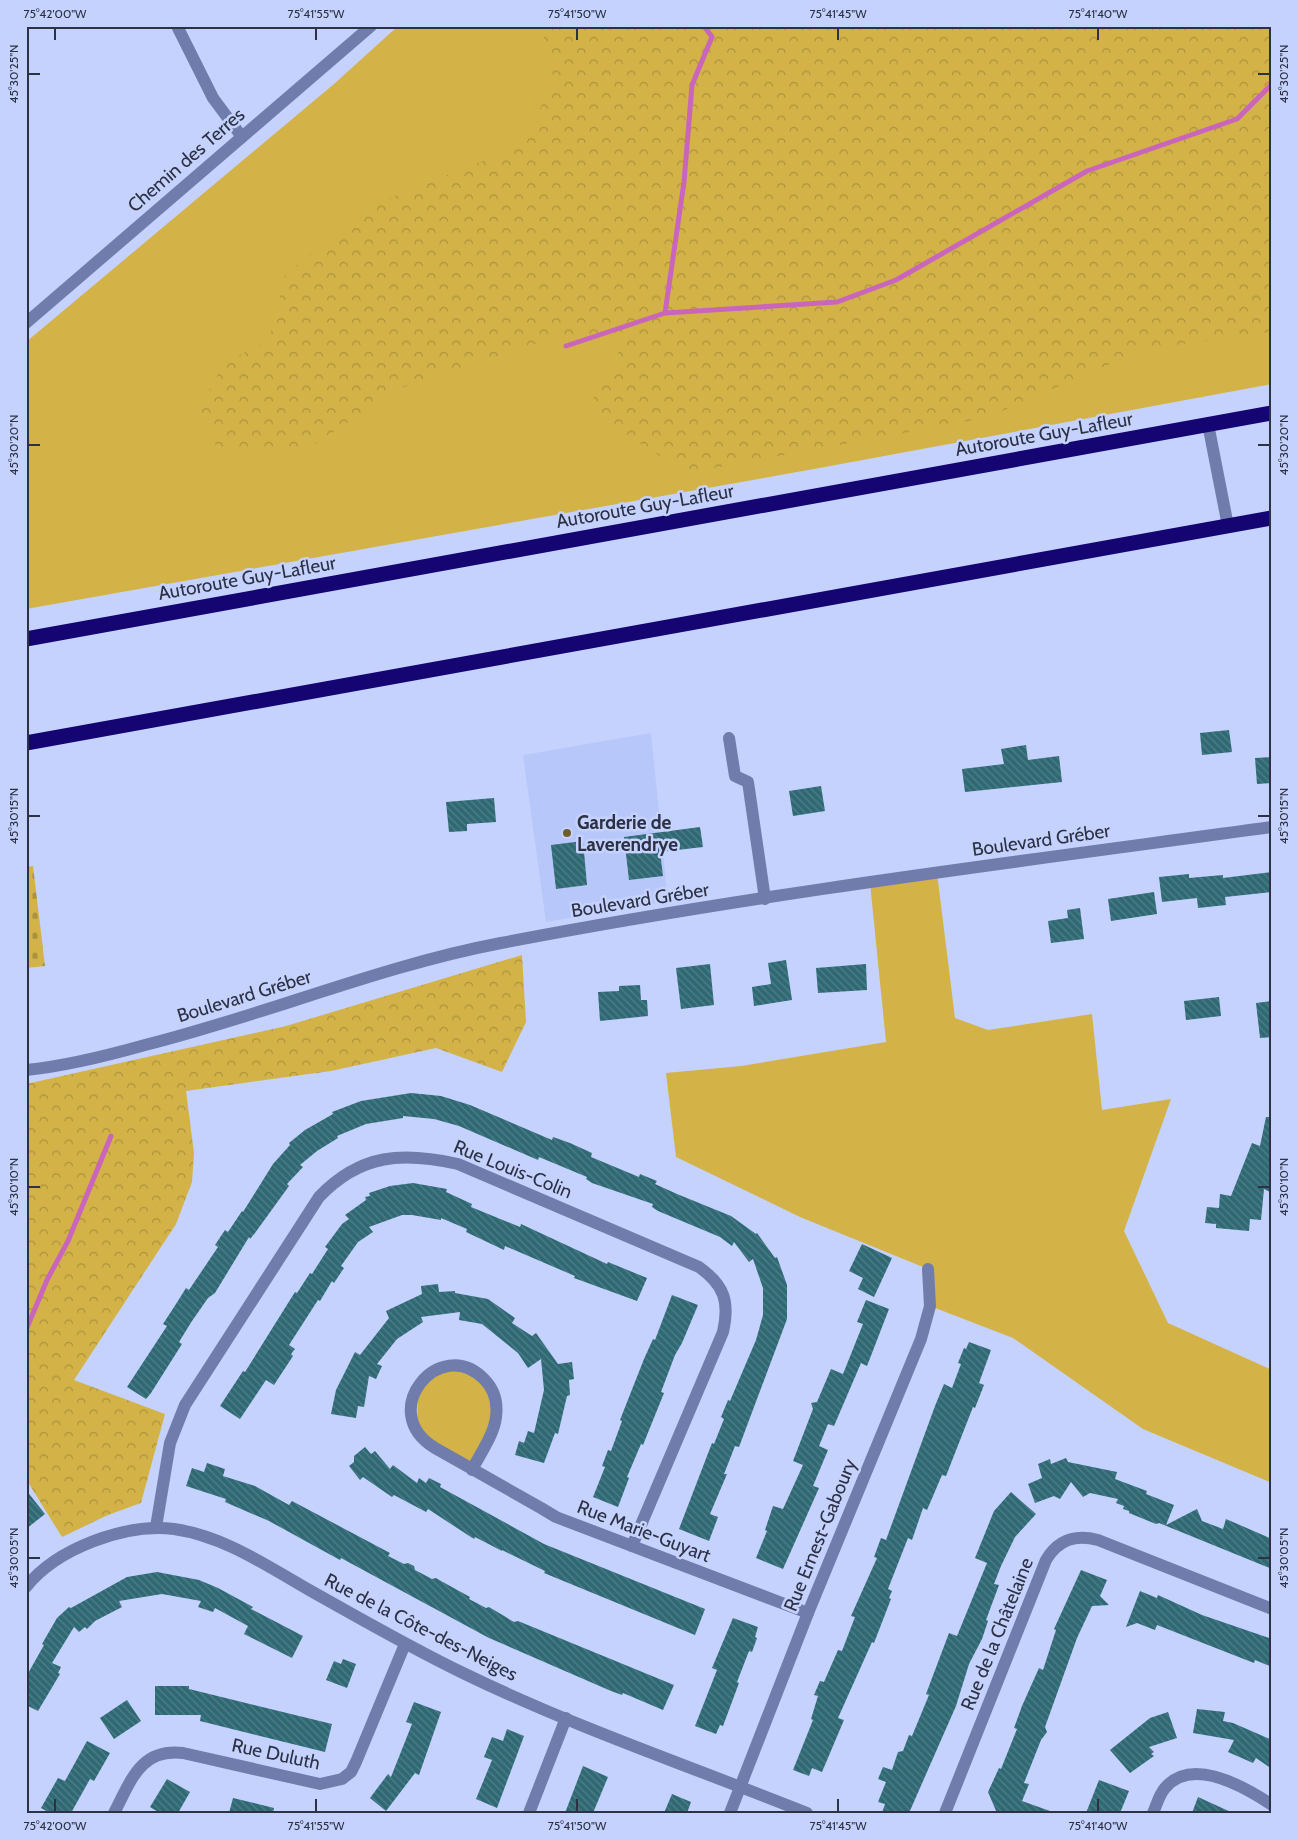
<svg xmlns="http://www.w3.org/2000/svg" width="1298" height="1839" font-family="Cabin,sans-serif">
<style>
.built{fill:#b8c7fa}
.grass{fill:#d3b347}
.forest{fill:url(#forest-crowns)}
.cemetery{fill:url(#cemetery-stones)}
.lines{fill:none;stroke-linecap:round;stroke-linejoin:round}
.stream{stroke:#c966bc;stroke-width:5}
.building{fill:url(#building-back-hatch)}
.minor{stroke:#707dac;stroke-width:12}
.highway{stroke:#140573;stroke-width:15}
.ticks{fill:none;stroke:#2c3143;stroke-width:2}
.poi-dot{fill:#6e5e2c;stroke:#c5d2fe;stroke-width:2}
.labels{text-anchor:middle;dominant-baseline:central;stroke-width:5;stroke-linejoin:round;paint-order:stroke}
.street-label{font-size:19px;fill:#2c3143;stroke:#c5d2fe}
.poi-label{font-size:19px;font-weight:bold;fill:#2c3143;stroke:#c5d2fe;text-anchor:start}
.neatline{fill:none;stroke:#2c3143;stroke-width:2}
.ticks-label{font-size:12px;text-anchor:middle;fill:#2c3143}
</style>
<defs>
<pattern id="forest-crowns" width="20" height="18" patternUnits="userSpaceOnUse" patternTransform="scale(1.25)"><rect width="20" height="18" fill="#d3b347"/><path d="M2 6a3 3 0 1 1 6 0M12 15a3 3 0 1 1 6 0" fill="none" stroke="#ab923d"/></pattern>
<pattern id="cemetery-stones" width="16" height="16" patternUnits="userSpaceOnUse" patternTransform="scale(1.25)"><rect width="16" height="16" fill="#d3b347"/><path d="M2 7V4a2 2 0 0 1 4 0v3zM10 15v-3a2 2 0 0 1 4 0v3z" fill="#ab923d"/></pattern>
<pattern id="building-back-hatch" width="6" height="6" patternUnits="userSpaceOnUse" patternTransform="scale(1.25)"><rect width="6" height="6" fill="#2e6974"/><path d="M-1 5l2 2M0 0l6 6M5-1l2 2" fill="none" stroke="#527f89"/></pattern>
</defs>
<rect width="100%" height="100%" fill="#c5d2fe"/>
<!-- built -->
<path class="built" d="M651 733 668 901 546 922 523 755Z"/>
<!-- grass -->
<g class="grass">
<path d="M398 26H1272V384L814 469 26 609V342L334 84Z"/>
<path d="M937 873 955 1018 988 1030 1092 1014 1102 1110 1171 1099 1124 1231 1168 1323 1272 1370V1483L1143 1429 1013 1338 930 1306 928 1269 800 1217 676 1157 666 1073 741 1066 886 1042 870 883Z"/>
<path d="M469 1369 497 1402 472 1470 417 1432 418 1385 434 1370Z"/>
</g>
<!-- forest -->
<g class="forest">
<path d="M541 26H1272V332L1145 349 986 418 687 473 587 410 630 331 542 342 401 388 304 451 219 452 199 409 224 363 269 340 285 275 370 206 526 144 553 76Z"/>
<path d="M522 955 526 1022 502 1072 436 1048 331 1071 186 1091 194 1153 192 1182 176 1224 74 1380 165 1414 141 1503 108 1515 62 1537 26 1479V1084L286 1026Z"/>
</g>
<!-- cemetery -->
<path class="cemetery" d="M33 866 45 966 26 968V867Z"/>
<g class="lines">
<!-- stream -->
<g class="stream">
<path d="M665 313 684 182 692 85 712 37 704 26"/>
<path d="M566 346 665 313 837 302 896 280 1087 171 1237 119 1272 84"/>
<path d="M26 1330 47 1280 68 1241 111 1136"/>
</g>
</g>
<!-- building -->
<g class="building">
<path d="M1229 730 1232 752 1202 755 1200 733Z"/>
<path d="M1026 745 1028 760 1059 756 1062 782 965 792 962 769 1004 764 1001 749Z"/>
<path d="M1272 757V783L1257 784 1255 758Z"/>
<path d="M821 786 825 811 793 816 789 791Z"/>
<path d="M494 798 496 822 467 824V831L449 832 446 802Z"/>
<path d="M700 827 703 847 660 852 663 876 629 880 624 837Z"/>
<path d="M583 841 587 885 556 889 551 845Z"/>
<path d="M1272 872V892L1225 897 1226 905 1198 908 1197 898 1162 902 1159 877 1189 874V878L1223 875V878Z"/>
<path d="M1154 892 1157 914 1111 921 1108 899Z"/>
<path d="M1080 908 1084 939 1051 943 1048 921 1068 918 1067 910Z"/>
<path d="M786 960 792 1000 754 1006 752 987 771 984 768 963Z"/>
<path d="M710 964 714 1005 681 1009 676 968Z"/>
<path d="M866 964 867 990 818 993 816 968Z"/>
<path d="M640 985 641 1000H647L648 1016 600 1021 598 992 619 991V986Z"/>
<path d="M1219 997 1221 1016 1186 1020 1184 1001Z"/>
<path d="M1272 1001V1037L1260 1038 1256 1003Z"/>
<path d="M411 1093 441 1096 470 1105 552 1140 553 1137 570 1143 592 1153 591 1157 639 1177 640 1174 657 1181 655 1184 677 1194 731 1216 756 1234 757 1233 775 1258 777 1257 787 1285V1319L739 1447 735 1446 724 1474H727L710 1514 718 1517 709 1541 679 1529 712 1443 714 1444 724 1419 721 1417 728 1400 730 1401 756 1340 763 1315V1288L753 1259 749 1262 734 1242 732 1246 720 1237 658 1211 652 1207 653 1204 592 1183 586 1179 587 1177 539 1157 538 1160 459 1126 434 1119 403 1116V1118L366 1124 337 1136 338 1138 317 1151 300 1165 303 1167 287 1184 289 1186 255 1233 250 1239 249 1237 215 1293 208 1298 192 1321 179 1342 182 1344 151 1393 146 1399 127 1387 167 1326 163 1324 176 1304 186 1288 189 1290 218 1247 215 1245 225 1230 228 1232 242 1211 243 1212 273 1164 290 1145 289 1143 305 1130 333 1114 332 1112 361 1101Z"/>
<path d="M1266 1117H1272V1193L1264 1189 1261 1220 1250 1219 1249 1231 1216 1228V1224L1205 1223 1207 1207 1219 1208 1220 1194 1231 1196 1252 1143 1260 1146Z"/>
<path d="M413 1183 447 1189 446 1192 472 1204 471 1207 520 1227 521 1224 607 1264 608 1262 647 1278 637 1301 574 1278 575 1276 505 1246 504 1250 466 1232 467 1229 441 1218V1220L412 1215H402L369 1227 373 1232 358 1242 341 1266 344 1268 334 1283 332 1281 320 1301 318 1300 289 1345 295 1349 291 1354 293 1356 274 1385 266 1380 240 1419 220 1406 243 1371 245 1372 295 1292 297 1293 310 1273 312 1274 328 1249 325 1247 342 1224 349 1219 345 1215 366 1200 365 1197 370 1196 369 1193 390 1186Z"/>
<path d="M862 1244 892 1258 874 1297 858 1289 863 1278 849 1271Z"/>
<path d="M438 1284 439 1292 455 1291V1293L488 1299 515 1318 512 1323 532 1336 536 1333 558 1364 572 1362 574 1379 569 1380 570 1395 567 1396 558 1434 555 1433 544 1463 515 1455 519 1441 524 1443 528 1431 534 1433 544 1390 541 1359 528 1368 518 1353 482 1324 459 1320 460 1312 421 1317 423 1322 397 1339 377 1364 382 1366 376 1379 369 1376 364 1407 358 1406 356 1418 331 1414 336 1390 355 1352 360 1355 389 1318 386 1311 422 1294 421 1286Z"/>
<path d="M672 1295 698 1305 682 1343 675 1355 661 1392 664 1393 643 1445 641 1444 627 1477 629 1478 618 1507 593 1497 605 1467 602 1466 608 1450 611 1451 622 1421 620 1420 644 1359 653 1339 655 1340Z"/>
<path d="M866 1300 889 1309 867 1366 861 1363 834 1426 828 1424 819 1446 828 1450 813 1486 819 1488 783 1569 756 1558 767 1531 765 1530 773 1506 783 1509 803 1465 793 1461 813 1409 811 1403 817 1402 831 1369 843 1374 863 1324 857 1322Z"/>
<path d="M969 1342 991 1350 979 1383 984 1385 975 1408 973 1407 946 1476 942 1475 927 1510 923 1508 912 1540 908 1538 888 1589 892 1591 889 1598 891 1599 874 1643 872 1642 838 1718 844 1720 822 1772 812 1768 809 1776 793 1770 813 1720 811 1719 818 1696 814 1695 820 1681 824 1682 838 1650 842 1651 855 1617 851 1616 877 1558 874 1557 881 1538 886 1540 935 1406 944 1384 952 1388 961 1364 958 1363 964 1348 966 1349Z"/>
<path d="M365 1447 371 1454 375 1451 390 1469 393 1465 417 1483 419 1478 426 1483 429 1478 441 1484 440 1487 544 1544 705 1609 695 1635 544 1573 545 1571 502 1550V1551L475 1537 474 1539 428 1509 426 1512 394 1495 392 1497 363 1477 360 1480 349 1466 354 1462V1456Z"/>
<path d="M1066 1458 1068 1462 1117 1472 1115 1479 1147 1491 1146 1494 1174 1505 1166 1525 1197 1509 1202 1521 1223 1529 1226 1519 1272 1539V1569L1159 1523 1156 1524 1129 1513V1511L1123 1509 1124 1506 1116 1503 1118 1499 1090 1493 1083 1497 1071 1482 1060 1499 1054 1496 1035 1503 1028 1484 1042 1478 1038 1464 1050 1459 1051 1464Z"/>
<path d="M207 1463 225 1469 223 1476 255 1486 289 1505 292 1501 390 1553 388 1556 404 1564 408 1563 414 1566 415 1570 432 1579 436 1578 441 1581 470 1597 469 1599 486 1608 489 1607 514 1622 518 1621 674 1685 663 1710 623 1693 622 1695 611 1691 489 1638 341 1558 340 1560 269 1521 225 1502 226 1499 186 1486 192 1468 204 1472Z"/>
<path d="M26 1490 45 1514 26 1529Z"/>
<path d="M1011 1492 1036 1514 1015 1537 1001 1566 994 1584 999 1585 986 1620 988 1621 982 1639 969 1664 956 1706 909 1813H882L885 1804 878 1802 886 1782 878 1779 883 1767 892 1770 898 1752 903 1751 909 1735 912 1736 929 1695 926 1694 949 1633 957 1636 987 1563 975 1558 994 1511Z"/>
<path d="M1081 1570 1107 1580 1100 1596 1109 1605 1092 1606 1077 1638 1045 1727 1047 1732 1041 1740 1024 1783 1029 1784 1022 1801 1050 1811 1049 1813H997L988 1792 999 1768 1001 1769 1017 1729 1014 1728 1022 1706 1039 1668 1043 1670 1056 1630 1054 1629Z"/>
<path d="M157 1572 199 1580 218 1588 253 1607 251 1609 303 1636 292 1658 244 1634 248 1626 215 1608 213 1612 198 1607 201 1601 162 1594 119 1601 122 1607 95 1621 87 1629 85 1627 79 1632 74 1627 52 1663 61 1667 58 1673 60 1674 38 1711 26 1705V1677L44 1645 42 1644 57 1618 69 1607 71 1608 127 1577Z"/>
<path d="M1140 1591 1157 1598 1158 1595 1202 1615 1272 1639V1667L1255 1660 1254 1663 1157 1625 1155 1630 1137 1623 1126 1627Z"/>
<path d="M733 1618 758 1627 755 1637 757 1638 752 1652 749 1651 737 1682 739 1683 723 1726 720 1725 716 1734 695 1726 717 1670 712 1668Z"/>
<path d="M343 1659 356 1664 347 1688 326 1680 334 1661 341 1664Z"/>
<path d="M155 1686H189V1689L332 1724 325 1752 200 1721 201 1715H155Z"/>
<path d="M127 1700 141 1721 114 1739 100 1718Z"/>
<path d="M414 1702 441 1712 419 1775 415 1773 386 1811 370 1798 388 1774 391 1777 412 1724 406 1722Z"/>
<path d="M1197 1709 1225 1712 1223 1721 1233 1723 1272 1740V1769L1256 1758 1253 1763 1228 1752 1234 1740 1193 1733Z"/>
<path d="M1168 1712 1177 1738 1149 1747 1154 1752 1151 1754 1154 1756 1130 1773 1110 1750 1150 1718Z"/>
<path d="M507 1729 524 1736 497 1808 476 1799 492 1760 484 1757 492 1737 503 1741Z"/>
<path d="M87 1741 110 1753 94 1781 90 1779 71 1813H50L41 1808 58 1778 65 1781Z"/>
<path d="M583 1766 608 1777 593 1813H565Z"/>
<path d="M167 1779 190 1792 178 1813H160L150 1807Z"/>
<path d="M1099 1780 1129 1791 1120 1813H1086Z"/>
<path d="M672 1794 691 1802 687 1813H664Z"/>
<path d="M1198 1797 1233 1813H1192Z"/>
<path d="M233 1798 274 1808 273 1813H229Z"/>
</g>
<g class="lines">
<!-- minor -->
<g class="minor">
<path d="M177 26 213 98 242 137"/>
<path d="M26 323 371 26"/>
<path d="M1208 424 1228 526"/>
<path d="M729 738 735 776 748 782 765 899"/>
<path d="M26 1070C67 1066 106 1056 145 1045 265 1015 380 966 501 943 756 894 1015 862 1272 827"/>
<path d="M472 1470C480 1454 494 1435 496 1417 498 1402 494 1389 484 1379 440 1334 375 1412 435 1448L541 1508 556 1517 808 1613"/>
<path d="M156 1527 170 1443 185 1405 319 1197C361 1153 403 1152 458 1164L699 1267C724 1285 730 1301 723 1332L632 1546"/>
<path d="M26 1587C57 1548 126 1523 174 1529 224 1536 267 1566 311 1591 361 1619 411 1648 463 1673 574 1727 692 1767 807 1813"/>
<path d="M114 1813C131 1781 140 1748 183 1753L320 1784 342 1779 351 1772 356 1762 405 1644"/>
<path d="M529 1813 566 1718"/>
<path d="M730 1813 808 1613 921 1339 930 1306 928 1269"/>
<path d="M945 1813 1046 1560C1058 1540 1075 1534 1098 1540L1272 1609"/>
<path d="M1153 1813C1157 1804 1159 1795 1165 1788 1192 1756 1245 1787 1272 1805"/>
</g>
<!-- highway -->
<g class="highway">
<path d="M26 639 1272 413"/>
<path d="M26 743 1272 518"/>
</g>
</g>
<!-- ticks -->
<path class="ticks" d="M55 28V40M316 28V40M577 28V40M838 28V40M1098 28V40M28 74H40M1258 74H1270M28 445H40M1258 445H1270M28 816H40M1258 816H1270M28 1187H40M1258 1187H1270M28 1558H40M1258 1558H1270M55 1799V1812M316 1799V1812M577 1799V1812M838 1799V1812M1098 1799V1812"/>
<!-- markers -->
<circle class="poi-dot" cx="567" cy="833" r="5"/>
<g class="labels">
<!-- street labels -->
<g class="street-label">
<text transform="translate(186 160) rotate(-41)">Chemin des Terres</text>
<text transform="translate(1044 434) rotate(-10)">Autoroute Guy-Lafleur</text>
<text transform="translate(645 506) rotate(-10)">Autoroute Guy-Lafleur</text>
<text transform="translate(247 578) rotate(-10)">Autoroute Guy-Lafleur</text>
<text transform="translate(1041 840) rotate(-8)">Boulevard Gréber</text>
<text transform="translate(640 900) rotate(-9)">Boulevard Gréber</text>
<text transform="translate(244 996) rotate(-17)">Boulevard Gréber</text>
<text transform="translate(513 1169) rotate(22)">Rue Louis-Colin</text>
<text transform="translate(644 1531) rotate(21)">Rue Marie-Guyart</text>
<text transform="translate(820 1535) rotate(-68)">Rue Ernest-Gaboury</text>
<text transform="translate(421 1627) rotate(27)">Rue de la Côte-des-Neiges</text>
<text transform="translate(997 1634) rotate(-68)">Rue de la Châtelaine</text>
<text transform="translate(276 1754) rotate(12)">Rue Duluth</text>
</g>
<!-- poi labels -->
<g class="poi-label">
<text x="577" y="822">Garderie de<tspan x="577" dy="22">Laverendrye</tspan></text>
</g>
</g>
<!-- border -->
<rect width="1298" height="1839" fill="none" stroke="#c5d2fe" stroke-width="55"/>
<rect x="28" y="28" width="1242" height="1784" class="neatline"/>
<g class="ticks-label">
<text x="55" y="18">75°42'00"W</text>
<text x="316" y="18">75°41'55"W</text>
<text x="577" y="18">75°41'50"W</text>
<text x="838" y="18">75°41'45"W</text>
<text x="1098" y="18">75°41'40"W</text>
<text transform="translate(14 74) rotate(-90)" y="4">45°30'25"N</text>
<text transform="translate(1284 74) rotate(-90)" y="4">45°30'25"N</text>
<text transform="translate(14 445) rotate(-90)" y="4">45°30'20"N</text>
<text transform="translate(1284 445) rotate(-90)" y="4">45°30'20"N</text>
<text transform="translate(14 816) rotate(-90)" y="4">45°30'15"N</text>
<text transform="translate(1284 816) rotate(-90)" y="4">45°30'15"N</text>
<text transform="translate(14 1187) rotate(-90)" y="4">45°30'10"N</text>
<text transform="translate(1284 1187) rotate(-90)" y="4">45°30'10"N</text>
<text transform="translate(14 1558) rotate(-90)" y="4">45°30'05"N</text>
<text transform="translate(1284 1558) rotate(-90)" y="4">45°30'05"N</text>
<text x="55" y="1830">75°42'00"W</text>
<text x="316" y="1830">75°41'55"W</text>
<text x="577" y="1830">75°41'50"W</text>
<text x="838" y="1830">75°41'45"W</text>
<text x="1098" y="1830">75°41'40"W</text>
</g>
</svg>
